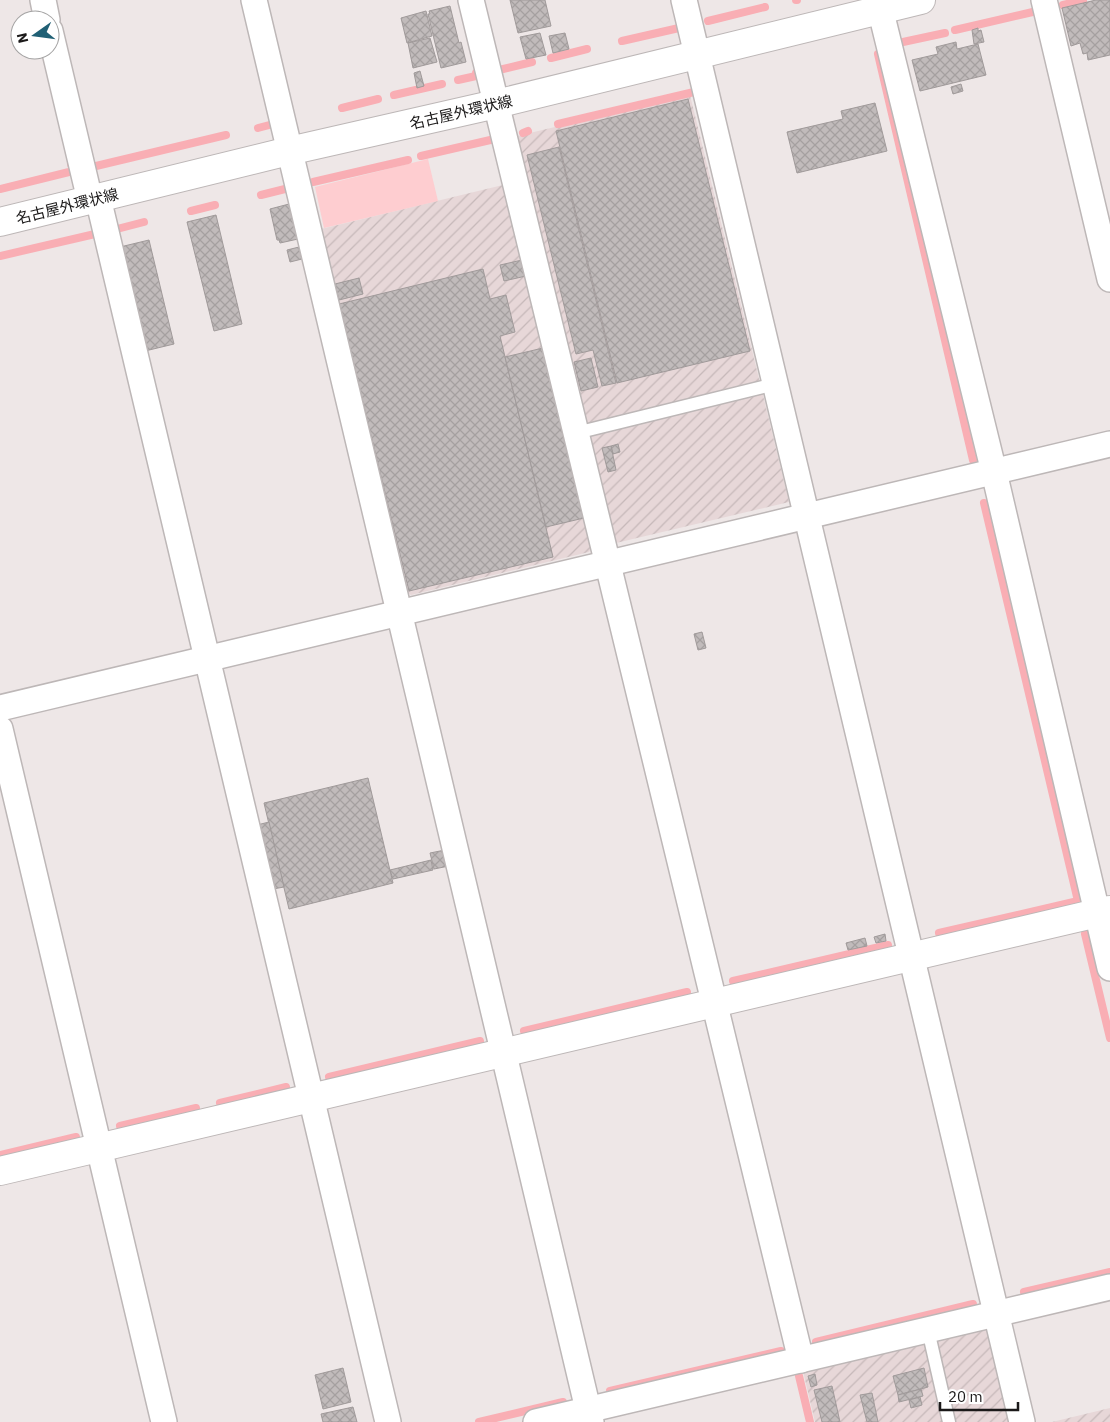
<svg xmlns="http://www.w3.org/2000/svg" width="1110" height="1422" font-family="'IBM Plex Sans','Noto Sans JP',sans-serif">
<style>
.industrial{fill:url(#industrial-furrows)}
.green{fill:#fecdd0}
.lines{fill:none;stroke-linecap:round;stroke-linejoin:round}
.stream{stroke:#f9aeb4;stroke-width:8}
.building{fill:url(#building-cross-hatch);stroke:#a09a9a}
.lane-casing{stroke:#bdb7b7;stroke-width:15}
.street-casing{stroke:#bdb7b7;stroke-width:28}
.secondary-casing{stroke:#bdb7b7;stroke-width:30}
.lane{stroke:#fff;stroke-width:12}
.street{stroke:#fff;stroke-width:25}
.secondary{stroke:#fff;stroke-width:28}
.labels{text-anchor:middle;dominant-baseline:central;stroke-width:4.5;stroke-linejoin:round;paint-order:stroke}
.street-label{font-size:15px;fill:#1b1919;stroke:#fff}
</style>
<defs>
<pattern id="industrial-furrows" width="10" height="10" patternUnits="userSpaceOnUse" patternTransform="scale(1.25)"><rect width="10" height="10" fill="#e7d7d8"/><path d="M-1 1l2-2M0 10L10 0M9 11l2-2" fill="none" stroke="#c6b8b9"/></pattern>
<pattern id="building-cross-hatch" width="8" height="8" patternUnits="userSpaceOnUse" patternTransform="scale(1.25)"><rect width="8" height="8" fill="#c1bbbb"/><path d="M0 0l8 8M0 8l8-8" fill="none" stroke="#a5a0a0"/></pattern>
</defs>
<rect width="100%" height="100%" fill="#eee7e7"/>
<!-- industrial -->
<g class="industrial">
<path d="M690 95 789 502 616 543 517 136Z"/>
<path d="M507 184 594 545 589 552 411 595 404 591 317 230Z"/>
<path d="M980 1325 990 1331 1012 1422H815L802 1367Z"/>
<path d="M1110 1408V1422H1052Z"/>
</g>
<!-- green -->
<path class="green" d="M428 159 438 201 324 228 315 187Z"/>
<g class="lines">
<!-- stream -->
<g class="stream">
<path d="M796 0H797"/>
<path d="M1063 5 1083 0"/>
<path d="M708 21 765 7"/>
<path d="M955 30 1037 11"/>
<path d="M622 41 679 28"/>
<path d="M903 42 945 33"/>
<path d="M878 54 973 460"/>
<path d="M551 58 587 49"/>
<path d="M499 70 532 62"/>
<path d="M458 80 476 76V73"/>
<path d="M394 95 442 84"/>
<path d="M342 108 378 99"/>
<path d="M558 124 694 92"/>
<path d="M258 128 277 123"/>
<path d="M523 133 528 131"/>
<path d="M421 156 499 138"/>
<path d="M96 166 226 135"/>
<path d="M313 182 408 160"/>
<path d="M0 189 73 171 71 164"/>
<path d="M261 195 289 188"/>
<path d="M191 211 215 205"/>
<path d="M117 229 144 222"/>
<path d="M0 256 95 234"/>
<path d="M939 933 1078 901 984 503"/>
<path d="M1085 934 1110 1038"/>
<path d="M733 981 888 945"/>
<path d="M524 1031 687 992"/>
<path d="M329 1077 480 1041"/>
<path d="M220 1103 286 1087"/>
<path d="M120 1126 196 1108"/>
<path d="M0 1155 76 1137"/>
<path d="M1024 1292 1110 1272"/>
<path d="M816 1342 973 1304"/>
<path d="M799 1376 810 1422"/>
<path d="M610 1391 781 1351"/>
<path d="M479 1422 563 1402"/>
</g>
</g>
<!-- building -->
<g class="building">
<path d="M510 0H545L551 26 518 33Z"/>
<path d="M1096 0H1110V55L1088 60 1087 53 1083 54 1080 43 1071 46 1062 8Z"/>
<path d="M450 6 459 43 461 42 466 62 441 68 428 14H430L429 11Z"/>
<path d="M426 11 432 36 407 43 401 18Z"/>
<path d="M978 28V31L981 30 984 42 974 44 972 30Z"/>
<path d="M540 33 546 55 526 59 520 37Z"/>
<path d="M565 33 569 49 553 53 549 36Z"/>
<path d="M430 38 437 62 413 68 408 43Z"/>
<path d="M956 42 957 49 978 44 986 75 920 91 912 60 938 54 936 47Z"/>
<path d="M420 71 424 86 417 88 414 73Z"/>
<path d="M961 84 963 91 953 94 951 87Z"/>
<path d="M688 99 750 351 617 383 556 131Z"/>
<path d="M875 103 887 151 797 173 787 132 843 119 841 111Z"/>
<path d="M559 147 616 383 602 386 593 350 576 354 527 155Z"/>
<path d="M289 204 298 239 280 243 279 240H277L270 209Z"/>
<path d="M216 215 242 324 214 331 187 222Z"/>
<path d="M149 240 174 344 145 351 120 247Z"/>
<path d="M299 247 302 259 290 262 287 250Z"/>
<path d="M522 260 526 276 504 281 500 265Z"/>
<path d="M483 269 490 299 506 295 515 332 500 336 553 557 409 591 339 304Z"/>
<path d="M359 278 363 294 339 300 335 284Z"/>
<path d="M543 348 584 518 546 527 505 357Z"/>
<path d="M591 358 598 387 581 391 574 362Z"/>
<path d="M618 444 620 452 613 454 611 446Z"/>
<path d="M611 446 616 470 608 472 602 448Z"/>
<path d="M702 632 706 648 698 650 694 634Z"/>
<path d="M368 778 393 883 289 909 264 803Z"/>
<path d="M269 822 284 887 273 889 257 825Z"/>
<path d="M445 850 449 866 434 869 430 853Z"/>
<path d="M431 860 433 870 393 879 390 870Z"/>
<path d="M885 934 886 941 876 943 874 937Z"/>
<path d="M865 938 867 946 848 950 846 943Z"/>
<path d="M343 1368 351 1402 323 1409 315 1375Z"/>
<path d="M924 1368 928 1387 898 1395 893 1376Z"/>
<path d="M815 1374 817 1385 811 1387 808 1376Z"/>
<path d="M832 1386 840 1422H822L814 1390Z"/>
<path d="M921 1389 923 1396 899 1402 898 1395Z"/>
<path d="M872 1393 878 1422H867L860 1395Z"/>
<path d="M920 1397 922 1405 911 1408 909 1400Z"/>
<path d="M353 1407 357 1422H323L321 1414Z"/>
</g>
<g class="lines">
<!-- lane casing -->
<g class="lane-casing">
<g id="lane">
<path d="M576 433 775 384"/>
<path d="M928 1330 949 1422"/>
</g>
</g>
<!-- street casing -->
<g class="street-casing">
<g id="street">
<path d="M43 0 47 20"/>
<path d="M254 0 591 1422"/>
<path d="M471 0 801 1360"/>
<path d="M684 0 1022 1422"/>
<path d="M878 0 994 472 1110 968"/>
<path d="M1044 0 1110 279"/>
<path d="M50 31 90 200"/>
<path d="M98 198 388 1422"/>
<path d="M0 708 1110 444"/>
<path d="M0 729 164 1422"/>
<path d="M536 1422 1110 1287"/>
</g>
</g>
<!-- secondary casing -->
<g class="secondary-casing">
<g id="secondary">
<path d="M0 222 289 151 496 104 921 0"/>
<path d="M0 1171 1110 910"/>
</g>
</g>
<!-- lane -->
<use href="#lane" class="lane"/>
<!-- street -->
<use href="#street" class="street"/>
<!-- secondary -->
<use href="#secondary" class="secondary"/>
</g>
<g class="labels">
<!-- street labels -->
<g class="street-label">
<text transform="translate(461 112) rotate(-13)">名古屋外環状線</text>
<text transform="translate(67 206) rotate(-14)">名古屋外環状線</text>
</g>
</g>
<!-- north arrow -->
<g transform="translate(35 35) rotate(256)"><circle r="24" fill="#ffffff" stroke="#a4a3a3"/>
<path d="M0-4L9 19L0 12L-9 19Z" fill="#206075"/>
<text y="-8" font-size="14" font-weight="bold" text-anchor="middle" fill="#1b1919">N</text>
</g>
<!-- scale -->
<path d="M940 1402v8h78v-8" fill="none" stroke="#1b1919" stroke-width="2.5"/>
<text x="948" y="1402" font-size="15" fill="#1b1919" stroke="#ffffff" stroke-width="4" paint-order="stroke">20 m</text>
</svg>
